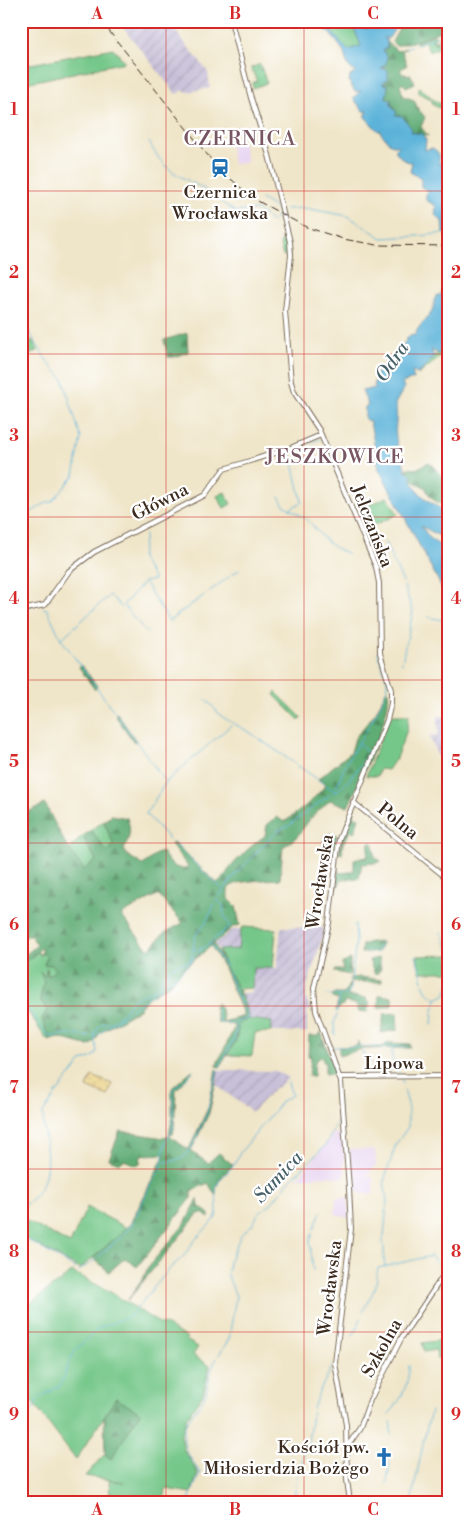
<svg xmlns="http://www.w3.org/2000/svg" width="470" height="1523" font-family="'Libre Bodoni',serif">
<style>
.built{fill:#e6d3f0}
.industrial{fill:url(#industrial-furrows)}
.green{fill:#74c789;stroke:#587854}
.forest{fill:url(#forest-firs);stroke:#4d6b4a;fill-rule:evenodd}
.sand{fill:url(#sand-dots);stroke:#94825e}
.park{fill:url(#park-tufts);stroke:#587854}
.water{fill:#5cb3d9;stroke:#4c6e7c}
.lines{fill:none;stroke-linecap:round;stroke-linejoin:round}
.stream{stroke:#5cb3d9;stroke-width:1}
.secondary-casing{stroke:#7a6b5a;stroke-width:6}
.secondary{stroke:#fff;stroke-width:4}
.rail{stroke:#3b2a1e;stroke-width:1;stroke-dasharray:8 4;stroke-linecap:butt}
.grid{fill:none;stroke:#d62828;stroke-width:1;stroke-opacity:0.55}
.labels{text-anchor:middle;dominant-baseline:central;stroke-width:4.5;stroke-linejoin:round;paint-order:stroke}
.poi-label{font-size:18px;fill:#3b2a1e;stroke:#fff}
.street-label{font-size:18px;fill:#3b2a1e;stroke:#fff}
.water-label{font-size:19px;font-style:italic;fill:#486169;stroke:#fff}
.quarter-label{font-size:20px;letter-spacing:1px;fill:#775561;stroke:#fff}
.neatline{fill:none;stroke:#d62828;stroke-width:2}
.grid-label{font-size:16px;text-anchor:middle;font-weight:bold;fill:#d62828}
</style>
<defs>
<pattern id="industrial-furrows" width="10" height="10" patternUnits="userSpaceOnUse" patternTransform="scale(1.25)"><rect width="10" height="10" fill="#c8c0d8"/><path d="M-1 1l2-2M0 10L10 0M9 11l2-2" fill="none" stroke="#ada5b9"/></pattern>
<pattern id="forest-firs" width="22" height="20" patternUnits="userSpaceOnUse" patternTransform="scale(1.25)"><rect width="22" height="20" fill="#5fac75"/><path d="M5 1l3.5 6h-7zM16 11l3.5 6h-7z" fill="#508c5f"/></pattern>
<pattern id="sand-dots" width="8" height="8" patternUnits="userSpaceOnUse" patternTransform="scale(1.25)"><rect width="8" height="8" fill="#eeda9e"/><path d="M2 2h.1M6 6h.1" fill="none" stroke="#cdbb88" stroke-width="1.8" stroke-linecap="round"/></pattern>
<pattern id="park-tufts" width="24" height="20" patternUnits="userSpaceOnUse" patternTransform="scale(1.25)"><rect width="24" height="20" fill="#74c789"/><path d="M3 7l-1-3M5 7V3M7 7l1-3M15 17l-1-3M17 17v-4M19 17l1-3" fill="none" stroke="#60a26f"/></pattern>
</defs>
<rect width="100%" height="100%" fill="#fff"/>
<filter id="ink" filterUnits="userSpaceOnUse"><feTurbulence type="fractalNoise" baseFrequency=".02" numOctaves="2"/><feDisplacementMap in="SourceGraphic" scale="10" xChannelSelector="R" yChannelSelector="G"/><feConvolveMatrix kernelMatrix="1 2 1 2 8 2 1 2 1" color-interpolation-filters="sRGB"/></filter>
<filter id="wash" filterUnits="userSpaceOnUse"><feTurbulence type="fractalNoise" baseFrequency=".0096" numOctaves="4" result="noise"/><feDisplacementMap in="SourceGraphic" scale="20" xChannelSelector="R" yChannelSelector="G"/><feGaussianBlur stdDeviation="1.12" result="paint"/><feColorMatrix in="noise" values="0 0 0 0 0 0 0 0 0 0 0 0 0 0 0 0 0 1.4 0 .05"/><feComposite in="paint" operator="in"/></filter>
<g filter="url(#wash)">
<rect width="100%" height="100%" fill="#efe5c8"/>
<!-- built -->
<g class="built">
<path d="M243 142 247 162 233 164 230 144Z"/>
<path d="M343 1133 345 1176 340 1178 329 1176 297 1178 326 1145 333 1134Z"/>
<path d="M349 1149 375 1150 376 1165 367 1175 373 1178V1194H362L352 1188Z"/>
<path d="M348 1197 349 1218 335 1214 336 1198Z"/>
</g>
<!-- industrial -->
<g class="industrial">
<path d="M118 21H173V28L208 72 210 88 187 92 184 90 176 94Z"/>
<path d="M438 716 449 717V757H438L429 736 438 735Z"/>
<path d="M281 927 325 928 306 990V999L311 1010 307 1011V1032H271L272 1022 249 1019 239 993H252L253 968H277Z"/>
<path d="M241 929 239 949 219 950 215 944 232 930Z"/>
<path d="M218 1070 276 1071 289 1078 276 1088H273L274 1089 252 1112 216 1085Z"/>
</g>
<!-- green -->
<g class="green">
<path d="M320 21H367V29L358 37 362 46 347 50Z"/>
<path d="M443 34 447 44 429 52 425 41 417 44 416 42 434 35 436 37 431 41 434 40 435 44 436 40 439 44 441 41 438 37Z"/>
<path d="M113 48 125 62 21 84V66Z"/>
<path d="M419 87C427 92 435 103 444 105L439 108 433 105 431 99 419 93Z"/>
<path d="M283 237C288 245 292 255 287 266L288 255 283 256 280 246Z"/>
<path d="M32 340 38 350 21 360V346Z"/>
<path d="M449 347V350L418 375 434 356Z"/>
<path d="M225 492 231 504 224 508 217 496Z"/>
<path d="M387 497 398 514 375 525 365 507Z"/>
<path d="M276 692 301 717 299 720 274 695Z"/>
<path d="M390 715H409L407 730 396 758 388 770 380 769 377 776H366Z"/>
<path d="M112 815 104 823 114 845 106 852 93 832 84 839 96 860 84 870 69 850 80 838Z"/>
<path d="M243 927 276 929 273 968H253L252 988 237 989C234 984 219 953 219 950L238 949 241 929Z"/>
<path d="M38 952 40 955 43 953 47 957 44 964 52 965 55 970 48 977 46 968V977L40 971 44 982 40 999 47 1010 42 1019 49 1038 47 1040 21 1002V964Z"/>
<path d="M449 955V972H420L417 956Z"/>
<path d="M249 1019 272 1022 271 1032 255 1033 252 1056 227 1055 236 1040 239 1023Z"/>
<path d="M87 1207 127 1228 80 1269 21 1236V1218L70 1244Z"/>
<path d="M72 1272 109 1291 162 1325 164 1324 187 1338 186 1340 198 1347 193 1355 210 1366 203 1394 187 1417 181 1435 184 1450 198 1473 191 1493 166 1489 164 1502H110L109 1480 124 1482 85 1476 105 1454 111 1459 116 1398 76 1460 21 1387V1310Z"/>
<path d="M449 1339V1347L437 1360 436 1350 424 1352 422 1343Z"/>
</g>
<!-- forest -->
<g class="forest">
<path d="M397 21H449V27L419 40 396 46 392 42 402 23 398 24Z"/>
<path d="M387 42 397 51 406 48 402 51 407 65 400 70 403 74 411 75 415 83 406 87 402 83 400 85 403 96 414 100 418 109 425 117 421 127 428 136 411 132 395 114 397 113 390 102 391 99 386 98V84H382L387 82 386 68 381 67 386 64 383 50 387 48Z"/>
<path d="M187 333 188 352 174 357H168L164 340Z"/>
<path d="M429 462 449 484V506C435 503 431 499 425 487 416 484 406 477 407 468L416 469Z"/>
<path d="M82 666 97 686 95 690 79 667Z"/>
<path d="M387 689C397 705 357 788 348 807L330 800 310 819 296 838 283 847 280 879C268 880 241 880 231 886 227 889 228 893 228 898L236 906 240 925 233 927 214 944 243 999 249 1019 239 1023 236 1040 220 1067 216 1066 234 1028 233 1024 218 1023 214 1006 217 1003 221 1009 223 1022 244 1016 224 968 211 946 181 971 171 984 148 997 138 1010 100 1033 93 1044 89 1046 60 1038 47 1040 49 1038 42 1019 47 1010 40 999 44 982 40 971 45 976 47 968 48 976 55 970 52 965H44L47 957 43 953 40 955 42 952 41 948 29 959H21V955H25L37 945 30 934 21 940V815L45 804 65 843 84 870 96 860 84 839 92 831 107 852 114 845 104 822 112 815 127 818C132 830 129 838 124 850L127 855 143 865 156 854 162 852C170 863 174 871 188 867L171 844 173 843 217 883C224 880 225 874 230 868 237 859 255 842 265 836L267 825 277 817 284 822C299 812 315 799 326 784L318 779 351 752 355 738 376 712ZM155 896H159L183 923 164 933 151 948H147L121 915Z"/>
<path d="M117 713 136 741 134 742 115 715Z"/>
<path d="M353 807 355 817 359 818 354 833 351 831 343 843 342 854 339 853 341 840Z"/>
<path d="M331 833 337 835 334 854 327 853 323 843 325 835Z"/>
<path d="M369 843H373L375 858 381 861 376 863 362 864 359 878 342 879 335 892 338 869 339 873 351 872 354 869V859L367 857Z"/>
<path d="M370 942H381L382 944 378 952 361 953 362 945Z"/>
<path d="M379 958 381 969 377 974 374 973 369 960Z"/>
<path d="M350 959V975L335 972V970H343L342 963 346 962Z"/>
<path d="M361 977 382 980V982H350V978Z"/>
<path d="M350 983 348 996 366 998 370 1004 367 1012 357 1011V1005L346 1002 336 1011 338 1000 332 998 333 994H343Z"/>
<path d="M381 995 392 997 393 1003 391 1006 378 1008 379 996Z"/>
<path d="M397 1013 398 1030 381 1033 384 1014Z"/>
<path d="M321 1032 336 1074H325V1064L321 1057 315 1061 314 1076H309L311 1057 308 1056 309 1036H318Z"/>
<path d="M358 1041 360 1048 383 1047 388 1043 410 1044V1048L362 1049 339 1056V1047L357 1046Z"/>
<path d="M216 1069 218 1071 209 1113 191 1151 189 1149 209 1106Z"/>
<path d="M191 1071H193L176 1090 174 1129 173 1134 169 1135 172 1119V1088Z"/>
<path d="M120 1131 164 1138 169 1136 208 1163 219 1153 233 1165C223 1174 215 1182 216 1196L208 1183 191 1191V1199L137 1267 125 1258 109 1272 93 1258 130 1224 165 1154 141 1155 140 1163 136 1165 124 1160 120 1163 109 1159Z"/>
<path d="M198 1199 199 1206 209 1214V1218L202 1213 198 1214 128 1300 144 1277 148 1267 184 1225Z"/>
<path d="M116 1398 140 1413 111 1459 105 1454 104 1417Z"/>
</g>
<!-- sand -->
<path class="sand" d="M92 1076 112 1084 108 1096 87 1087Z"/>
<!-- park -->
<path class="park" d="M260 64 267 83 253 88 252 83 257 81 251 68Z"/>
<!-- water -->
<g class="water">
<path d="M317 21 327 27 348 50 361 46 355 31 357 28 367 29V21H397L398 24 389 38H384L387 40V48L383 50 387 57 386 64 381 68 388 70V79L382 84 388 85 386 98 392 101 390 103 397 113 395 115 402 116 412 129 411 132 422 134 426 140 425 150 432 148C439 151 441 157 438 164L443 162 449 169V242L448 238 443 233 442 221 435 215 436 206 426 200V194L429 191 421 187V178L410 172 412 162C405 163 397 155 395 149L398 146 390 144 380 132 381 130 378 131 365 117 368 110 364 112 353 98 361 91 355 92 349 82 350 76 356 72C345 67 347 58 342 49 335 39 327 30 317 21Z"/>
<path d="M449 263V344L439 354 431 350 434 356 424 369 417 374 412 371 414 379 402 383 404 388 395 404C399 414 394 426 396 437 397 450 404 460 406 472L411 474C411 492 435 506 449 513V541L421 526 430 538 449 553V601L379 469 370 422 365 419V407L368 405 362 391 375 388C373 384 376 374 378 370L384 371 388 361H384L387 356 390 359 398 352 409 336 415 335C419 322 436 315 434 300L437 295H441L445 280 448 277Z"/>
</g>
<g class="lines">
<!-- stream -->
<g class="stream">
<path d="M446 33 449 32"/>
<path d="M438 36 444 34"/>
<path d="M414 45 436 37"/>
<path d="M406 48 411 46"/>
<path d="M444 109H449"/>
<path d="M149 142C169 182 190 175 219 200"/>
<path d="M261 199 279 210 277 212"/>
<path d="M221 202 235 212 257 210 265 216"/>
<path d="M286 209 304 208 348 216 382 238 419 236"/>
<path d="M267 218 272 222"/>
<path d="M274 220 277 215"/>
<path d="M421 236 443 233"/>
<path d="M21 314 26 327 47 361 63 379 81 438 74 476 52 502H48L31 512"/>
<path d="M279 497 284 505 305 518"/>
<path d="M290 509 302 502 290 450 320 439"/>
<path d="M21 517 28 513"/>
<path d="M307 519C320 533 327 547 347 553"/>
<path d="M145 535 141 558 154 580 144 582 123 605 148 634"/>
<path d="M385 543 403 582"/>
<path d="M368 556 372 564"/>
<path d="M373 567 375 573"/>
<path d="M231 575 239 570"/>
<path d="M145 583 169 621 229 577"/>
<path d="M404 586 413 612 406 644"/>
<path d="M21 608 34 605"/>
<path d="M43 608 47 609 61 639 166 782 146 814 169 839"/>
<path d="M429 617 442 620"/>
<path d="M443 620 449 621"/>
<path d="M61 639 110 595 122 608"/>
<path d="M403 658 405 646"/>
<path d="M402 663V660"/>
<path d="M206 699 221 716 231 722"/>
<path d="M233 723 254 735"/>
<path d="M255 736 317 779"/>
<path d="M358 742 368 754"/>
<path d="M318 780 333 790"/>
<path d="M166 782 231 725"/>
<path d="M333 792C340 782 342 770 348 760 356 746 388 699 387 684 387 673 378 662 378 651"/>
<path d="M335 793 350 779 371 752"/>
<path d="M172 841 221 888"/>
<path d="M441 932 449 950"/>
<path d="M209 943 225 965 235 990"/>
<path d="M193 949H202L230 926 224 915 223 905 217 900"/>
<path d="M367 952H377L380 945"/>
<path d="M416 956 423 981"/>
<path d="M21 958V960"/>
<path d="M351 982 356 941 355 924"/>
<path d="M423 984 427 992 436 999 433 1011"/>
<path d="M236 993 248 1018 237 1022"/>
<path d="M327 995H348L351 984"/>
<path d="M436 999 445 995 449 985"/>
<path d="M21 1000 49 1037 67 1034 90 1037"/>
<path d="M216 1005 218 1014"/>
<path d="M337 1012 339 996"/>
<path d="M218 1016 220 1023H234L237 1027 234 1039 219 1067"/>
<path d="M432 1025 433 1013"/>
<path d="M335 1035 334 1023 337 1015"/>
<path d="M95 1037 181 972 202 949"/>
<path d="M95 1041 94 1034 101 1024 112 1022 119 1016 134 999 155 989 172 967 191 960 196 934 205 924 217 899 235 875 277 831 288 826 331 794"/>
<path d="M331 1047H407"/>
<path d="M392 1048V1058L400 1075"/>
<path d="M362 1052 366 1059 390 1075"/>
<path d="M93 1057 97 1052 96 1043"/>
<path d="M401 1078 403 1083"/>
<path d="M55 1095 82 1061 91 1058"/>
<path d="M165 1162 182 1159 192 1147 207 1113 217 1070"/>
<path d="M21 1207C59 1185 44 1148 43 1113L54 1097"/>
<path d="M314 1229 321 1212"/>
<path d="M313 1233 310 1241 313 1270"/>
<path d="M21 1236 76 1269"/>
<path d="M384 1237 387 1201 384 1181 396 1144 408 1127V1104L404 1090"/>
<path d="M383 1239V1245"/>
<path d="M384 1247V1256"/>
<path d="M99 1256 122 1236 132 1224 151 1184 161 1168 165 1144 173 1128V1089L188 1077 193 1070"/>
<path d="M432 1257 435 1261"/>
<path d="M384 1258 385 1267"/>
<path d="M444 1262 449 1258"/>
<path d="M437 1263 442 1265 444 1269"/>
<path d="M79 1271 96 1259"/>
<path d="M228 1271 229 1262 241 1235 253 1224 259 1212 270 1205 291 1179 325 1146 339 1119 338 1097"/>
<path d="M377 1273 378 1268 431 1256"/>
<path d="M376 1285 377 1275"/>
<path d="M445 1289V1276"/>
<path d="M445 1292 444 1310 449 1320"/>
<path d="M363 1311 376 1286"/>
<path d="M127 1317 131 1315 171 1267 184 1256 194 1241 215 1219 217 1213 216 1188 220 1180 234 1165 240 1153 282 1101 292 1095 288 1083"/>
<path d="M358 1326 361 1318"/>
<path d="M99 1328 125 1318"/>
<path d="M353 1335 358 1327"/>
<path d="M219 1355 229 1339 236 1296 227 1274"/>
<path d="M70 1361 75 1350 98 1329"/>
<path d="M40 1397 60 1386 69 1364"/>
<path d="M313 1409 318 1394 333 1365"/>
<path d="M389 1414C401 1401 409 1384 409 1366"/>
<path d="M391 1422V1434"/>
<path d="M21 1432 38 1399"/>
<path d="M423 1443 431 1411"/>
<path d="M186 1449C176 1420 199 1414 206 1392 209 1380 210 1368 217 1358"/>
<path d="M186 1451 200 1473 188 1502"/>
<path d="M389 1468V1460"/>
<path d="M298 1472 308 1443 312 1413"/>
<path d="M387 1483 389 1469"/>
<path d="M296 1487 297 1475"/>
<path d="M295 1502V1490"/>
<path d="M386 1502V1499"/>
<path d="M411 1502 423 1445"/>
</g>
</g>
</g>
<g filter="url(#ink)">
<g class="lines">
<!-- secondary casing -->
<g class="secondary-casing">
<g id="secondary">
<path d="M231 21 251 98 269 155 290 242 291 255 285 311 291 382 294 392 319 430 376 567 379 583 380 653 391 690V703L387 720 339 839 329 923 314 988 316 1011 341 1082 349 1188 351 1229 335 1363 346 1425 347 1480 350 1502"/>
<path d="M21 610 45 605 69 571 94 552 205 495 224 469 288 449 321 435"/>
<path d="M353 802 449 880"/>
<path d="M340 1077 449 1076"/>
<path d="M347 1447 360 1428 370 1400 402 1337 449 1267"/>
</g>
</g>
<!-- secondary -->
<use href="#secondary" class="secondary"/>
<!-- rail -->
<path class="rail" d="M101 21 217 167 254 199 306 227 343 239 377 245 449 246"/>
</g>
</g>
<!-- grid -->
<path class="grid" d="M166 21V1502M304 21V1502M21 191H449M21 354H449M21 517H449M21 680H449M21 843H449M21 1006H449M21 1169H449M21 1332H449"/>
<!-- icons -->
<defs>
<g id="station-bare" transform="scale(1.5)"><path d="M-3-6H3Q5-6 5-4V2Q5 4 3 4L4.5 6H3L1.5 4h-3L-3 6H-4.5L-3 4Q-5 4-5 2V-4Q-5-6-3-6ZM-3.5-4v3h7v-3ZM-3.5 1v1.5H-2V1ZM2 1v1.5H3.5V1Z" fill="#1f6fb2" stroke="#fff" stroke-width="2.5" paint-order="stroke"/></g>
<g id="church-bare" transform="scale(1.5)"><path d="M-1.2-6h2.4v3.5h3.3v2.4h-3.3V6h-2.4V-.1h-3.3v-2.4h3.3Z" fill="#1f6fb2" stroke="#fff" stroke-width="2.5" paint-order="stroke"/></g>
</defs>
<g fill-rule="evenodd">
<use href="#station-bare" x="220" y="168"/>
<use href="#church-bare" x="384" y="1457"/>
</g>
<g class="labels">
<!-- poi labels -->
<g class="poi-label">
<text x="220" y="192">Czernica<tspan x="220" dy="21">Wrocławska</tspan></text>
<text x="369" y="1447" text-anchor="end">Kościół pw.<tspan x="369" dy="21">Miłosierdzia Bożego</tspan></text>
</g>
<!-- street labels -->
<g class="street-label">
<text transform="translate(160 502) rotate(-27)">Główna</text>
<text transform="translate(372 526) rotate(69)">Jelczańska</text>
<text transform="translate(398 821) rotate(39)">Polna</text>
<text transform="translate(320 882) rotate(-81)">Wrocławska</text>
<text x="394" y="1063">Lipowa</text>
<text transform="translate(330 1288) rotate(-83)">Wrocławska</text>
<text transform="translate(382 1348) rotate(-61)">Szkolna</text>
</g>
<!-- water labels -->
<g class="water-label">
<text transform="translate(392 362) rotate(-55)">Odra</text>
<text transform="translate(278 1177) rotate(-47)">Samica</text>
</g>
<!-- quarter labels -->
<g class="quarter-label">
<text x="240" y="139">CZERNICA</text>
<text x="335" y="457">JESZKOWICE</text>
</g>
</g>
<!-- margin -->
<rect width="470" height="1523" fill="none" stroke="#fff" stroke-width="55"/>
<rect x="28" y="28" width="414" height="1468" class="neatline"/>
<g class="grid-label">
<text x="97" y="19">A</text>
<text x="235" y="19">B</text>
<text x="373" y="19">C</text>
<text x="14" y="115">1</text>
<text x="456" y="115">1</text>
<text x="14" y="278">2</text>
<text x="456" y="278">2</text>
<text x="14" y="441">3</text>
<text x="456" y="441">3</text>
<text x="14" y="604">4</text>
<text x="456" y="604">4</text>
<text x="14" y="767">5</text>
<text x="456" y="767">5</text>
<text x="14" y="930">6</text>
<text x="456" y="930">6</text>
<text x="14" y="1093">7</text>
<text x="456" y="1093">7</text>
<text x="14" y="1257">8</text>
<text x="456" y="1257">8</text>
<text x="14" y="1420">9</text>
<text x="456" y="1420">9</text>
<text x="97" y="1515">A</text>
<text x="235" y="1515">B</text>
<text x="373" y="1515">C</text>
</g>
</svg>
